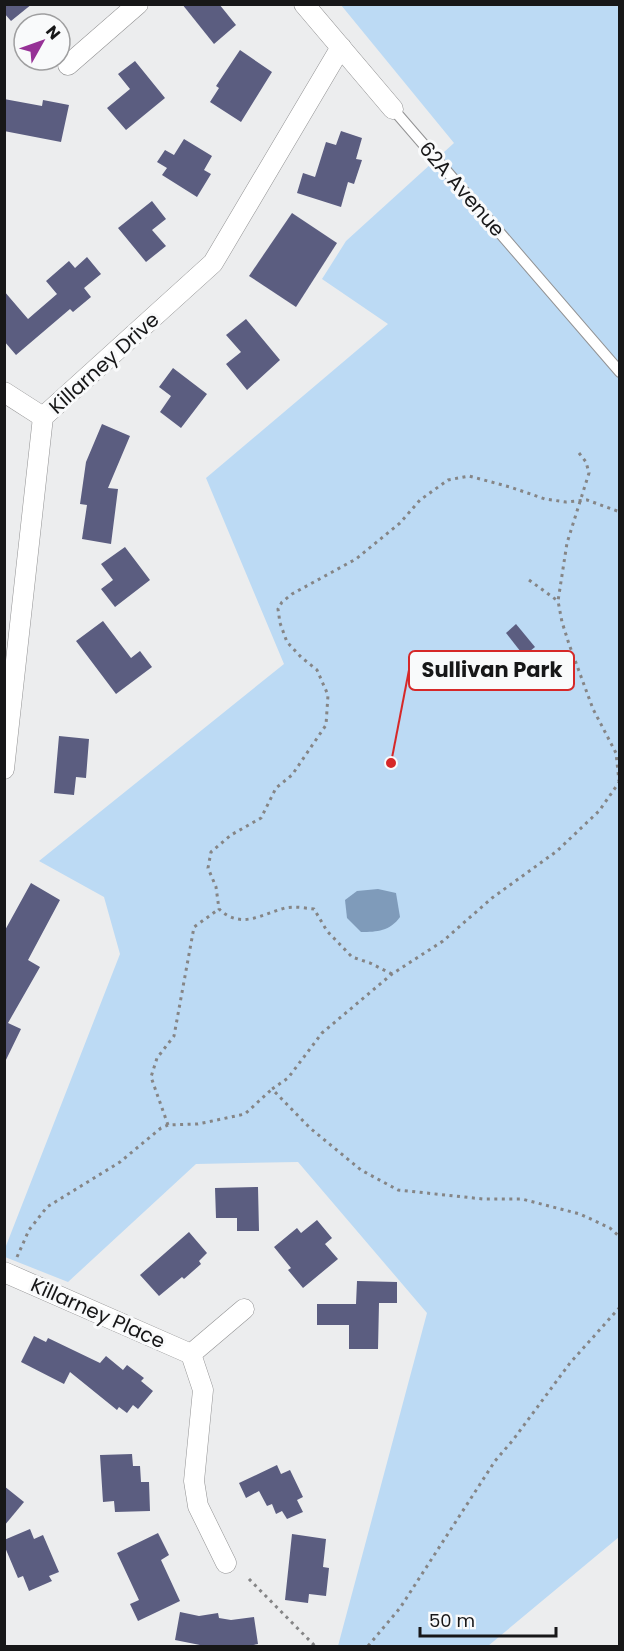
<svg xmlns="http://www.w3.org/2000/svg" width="624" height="1651" font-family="Poppins,sans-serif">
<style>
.green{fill:#bcdaf4}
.water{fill:#7f9bba}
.building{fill:#5b5d80}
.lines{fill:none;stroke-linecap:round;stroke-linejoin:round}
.service-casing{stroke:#929293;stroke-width:12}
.minor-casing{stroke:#929293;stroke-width:21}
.path{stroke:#858586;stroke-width:3;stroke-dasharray:3 4.5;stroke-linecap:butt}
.service{stroke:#fff;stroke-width:10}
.minor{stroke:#fff;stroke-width:20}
.labels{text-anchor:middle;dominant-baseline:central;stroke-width:6;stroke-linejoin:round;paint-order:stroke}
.street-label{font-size:20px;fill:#171718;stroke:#f9fafb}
.leader{fill:none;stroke:#d62828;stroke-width:2}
.callout-dot{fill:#d62828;stroke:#f9fafb;stroke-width:2}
.callout{fill:#f9fafb;stroke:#d62828;stroke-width:2}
.callout-label{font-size:21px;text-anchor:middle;font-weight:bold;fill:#171718}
</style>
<rect width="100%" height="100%" fill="#ecedee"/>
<!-- green -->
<path class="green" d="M341 5H619V1537L488 1646H338L427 1313 298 1162 196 1164 68 1282 5 1257 4 1251 120 954 104 897 39 861 284 664 206 478 388 324 322 279 346 241 454 143Z"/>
<!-- water -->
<path class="water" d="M378 889 396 893 400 917C390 931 377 932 361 932L347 918 345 900 357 891Z"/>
<!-- building -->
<g class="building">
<path d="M4 4H32L11 21 4 13Z"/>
<path d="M182 4H219L236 25 214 44Z"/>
<path d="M240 50 272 72 241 122 210 102 219 88 216 86Z"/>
<path d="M135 61 165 98 126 130 107 108 130 89 118 74Z"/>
<path d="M4 99 42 106 43 100 69 105 61 142 4 131Z"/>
<path d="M341 131 362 138 356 159 362 160 354 184 348 182 341 207 297 193 303 173 315 177 326 142 336 145Z"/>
<path d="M184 139 212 156 204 170 211 174 197 197 162 175 167 168 157 162 165 150 174 155Z"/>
<path d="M152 201 166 219 152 230 166 246 146 262 118 228Z"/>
<path d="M292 213 337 243 296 307 249 276Z"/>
<path d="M87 257 101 274 84 288 91 297 73 312 70 309 16 355 4 341V291L28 319 57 294 46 281 69 261 75 268Z"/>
<path d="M246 319 280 360 247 390 226 364 241 352 226 335Z"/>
<path d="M173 368 207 394 181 428 160 412 171 396 159 387Z"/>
<path d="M102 424 130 436 108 488 118 489 111 544 82 539 87 505 80 504 86 462Z"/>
<path d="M125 547 150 580 115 607 101 589 113 580 101 564Z"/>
<path d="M103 621 131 658 140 651 152 667 116 694 76 641Z"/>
<path d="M516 624 535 647 524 656 506 633Z"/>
<path d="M59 736 89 739 86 778 76 777 74 795 54 793Z"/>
<path d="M31 883 60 900 28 960 40 967 8 1023 21 1029 4 1064V932Z"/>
<path d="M258 1187 259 1231H237V1218H216L215 1188Z"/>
<path d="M317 1220 332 1238 325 1244 338 1259 303 1288 288 1270 291 1268 274 1247 297 1228 301 1233Z"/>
<path d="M189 1232 207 1253 199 1261 201 1264 184 1279 182 1277 159 1296 140 1275Z"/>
<path d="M357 1281 397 1282V1303H379L378 1349H349V1325H317V1304H356Z"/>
<path d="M34 1336 46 1342 48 1338 100 1363 106 1356 123 1370 127 1365 144 1378 141 1381 153 1391 138 1409 133 1405 127 1413 119 1407 117 1410 70 1372 64 1384 21 1362Z"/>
<path d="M132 1454 133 1466H140L141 1482H149L150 1511 115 1512 114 1501 103 1502 100 1455Z"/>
<path d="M277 1465 281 1474 290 1470 303 1497 297 1500 303 1512 287 1519 282 1511 276 1514 272 1504 267 1506 259 1491 246 1498 239 1483Z"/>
<path d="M4 1486 24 1502 4 1526Z"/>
<path d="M30 1529 34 1539 43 1535 59 1572 49 1576 52 1581 29 1591 23 1576 18 1578 4 1545V1540Z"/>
<path d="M158 1533 169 1555 161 1560 180 1601 138 1621 130 1604 139 1600 117 1553Z"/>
<path d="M292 1534 326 1539 323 1567 329 1568 326 1596 309 1594 308 1603 285 1600Z"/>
<path d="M180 1612 199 1616 218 1613 219 1618 231 1620 254 1617 258 1644 242 1647H210L175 1640Z"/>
</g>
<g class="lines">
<!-- service casing -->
<g class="service-casing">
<path id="service" d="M393 109 620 372"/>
</g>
<!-- minor casing -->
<g class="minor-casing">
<g id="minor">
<path d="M304 4 393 109"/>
<path d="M68 65 138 4"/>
<path d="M4 392 43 417"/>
<path d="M4 769 43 417 213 263 341 47"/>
<path d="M4 1272 191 1354 203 1390 194 1481 198 1506 226 1563"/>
<path d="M191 1354 244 1309"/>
</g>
</g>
<!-- path -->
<g class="path">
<path d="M579 453 586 462 589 473 567 543 558 601 562 622 569 644 593 709 616 753 619 781"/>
<path d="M529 580 558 601"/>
<path d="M620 781 599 811 557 851 492 898 443 941 392 974 322 1033 288 1078 272 1089 310 1128 361 1170 398 1190 483 1199H522L580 1214 610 1228 620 1237"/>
<path d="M392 974 370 963 352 957 327 931 314 909C305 908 294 906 285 908 262 914 241 930 219 909L216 887 208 868 211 852 231 835 261 818 276 788 292 775 326 725 328 695 317 670 301 657 287 642 280 623 278 609 282 602 292 594 356 559 400 523 420 500 448 480 469 476 510 487 545 499 566 502 587 500 620 512"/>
<path d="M168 1125 151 1077 157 1058 174 1036 194 927 219 909"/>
<path d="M17 1257 29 1230 47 1207 120 1162 161 1128 168 1125 198 1124 245 1114 272 1089"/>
<path d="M249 1579 315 1646"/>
<path d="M368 1646 400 1608 495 1461 513 1440 570 1363 620 1307"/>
</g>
<!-- service -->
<use href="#service" class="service"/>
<!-- minor -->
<use href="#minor" class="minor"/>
</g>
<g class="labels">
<!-- street labels -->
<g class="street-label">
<text transform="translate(462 189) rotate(49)">62A Avenue</text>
<text transform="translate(104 363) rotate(-42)">Killarney Drive</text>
<text transform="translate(98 1313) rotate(24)">Killarney Place</text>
</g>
</g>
<!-- callouts -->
<path class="leader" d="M391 763L409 670"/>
<circle class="callout-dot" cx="391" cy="763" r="6"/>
<rect class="callout" x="409" y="651" width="165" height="39" rx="6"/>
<g class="callout-label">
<text x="492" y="677">Sullivan Park</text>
</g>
<!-- border -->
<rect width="624" height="1651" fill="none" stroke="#171718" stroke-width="12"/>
<!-- north arrow -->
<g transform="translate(42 42) rotate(50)"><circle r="28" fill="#f9fafb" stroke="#9f9fa0" stroke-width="1.5"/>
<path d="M0-4.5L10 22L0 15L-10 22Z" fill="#963196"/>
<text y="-9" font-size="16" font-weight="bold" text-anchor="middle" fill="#171718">N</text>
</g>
<!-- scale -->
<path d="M420 1627v9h136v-9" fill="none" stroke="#171718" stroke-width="3"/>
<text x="429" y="1627" font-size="18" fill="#171718" stroke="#f9fafb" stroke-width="4.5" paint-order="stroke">50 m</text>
</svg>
